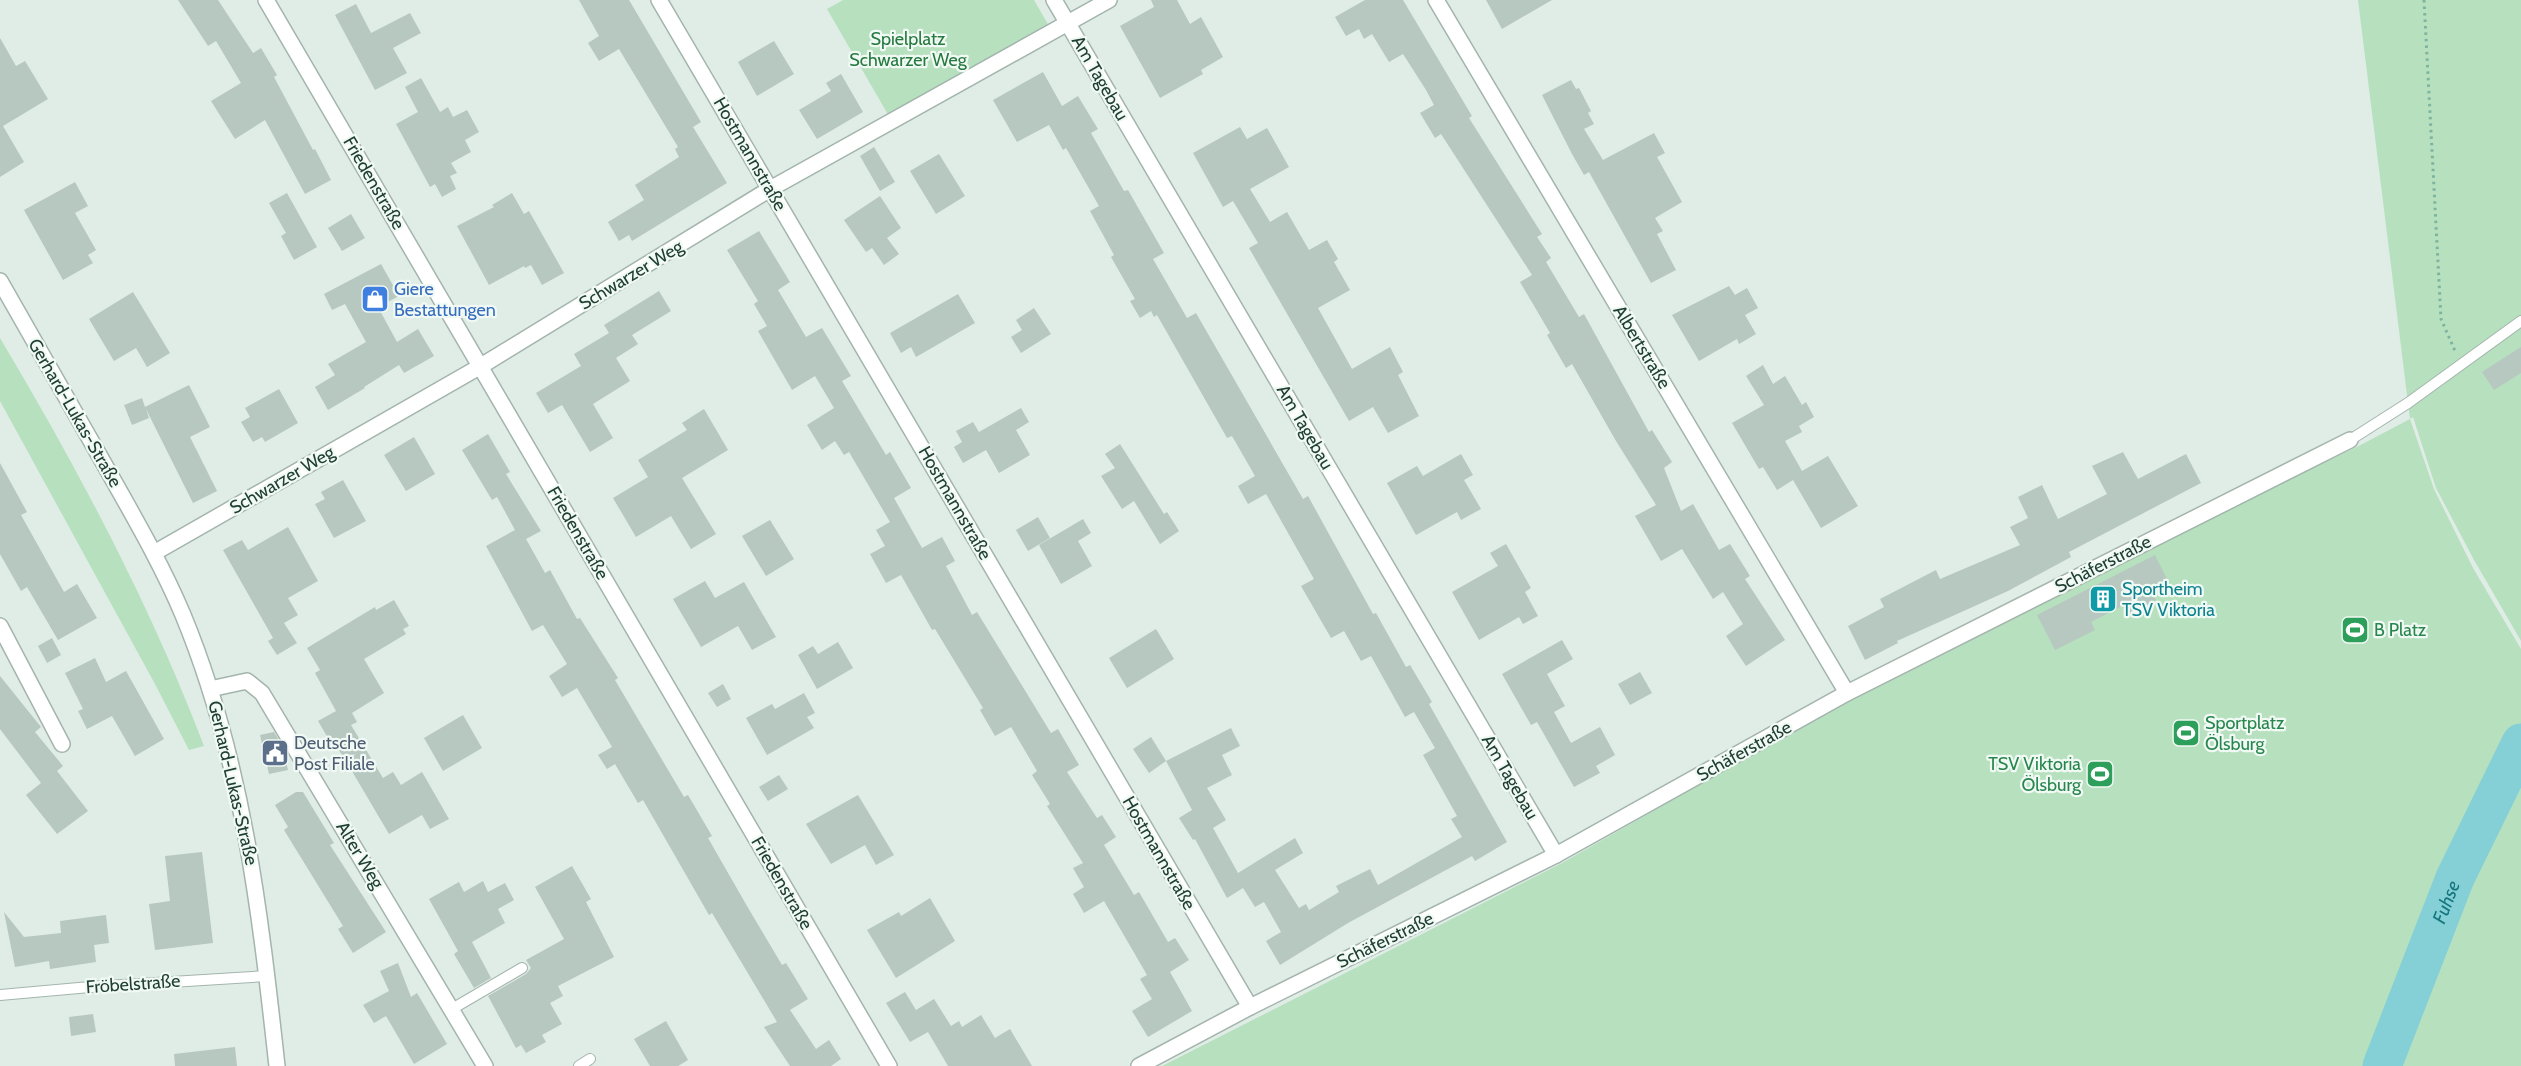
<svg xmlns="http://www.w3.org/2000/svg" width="2521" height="1066" font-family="Cabin,sans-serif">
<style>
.green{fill:#b7e0bf}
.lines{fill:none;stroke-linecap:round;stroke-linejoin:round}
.river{stroke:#84d0d6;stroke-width:39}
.building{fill:#b6c8bf}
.service-casing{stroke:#a3b5ad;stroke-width:12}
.minor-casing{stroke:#a3b5ad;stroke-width:18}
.tertiary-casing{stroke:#a3b5ad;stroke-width:18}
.path{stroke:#7eb39e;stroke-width:3;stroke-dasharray:2.5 4;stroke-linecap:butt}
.service{stroke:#fff;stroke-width:10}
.minor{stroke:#fff;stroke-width:15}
.tertiary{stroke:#fff;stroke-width:15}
.labels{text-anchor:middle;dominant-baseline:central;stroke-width:4.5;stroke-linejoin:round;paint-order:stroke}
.park-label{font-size:18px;fill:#26793f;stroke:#f1f9f4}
.street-label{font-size:18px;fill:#203f34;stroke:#f1f9f4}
.shop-label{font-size:18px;fill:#366cbe;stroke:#f1f9f4;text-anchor:start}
.culture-label{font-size:18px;fill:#0d838f;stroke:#f1f9f4;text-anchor:start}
.leisure-label{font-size:18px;fill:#27864d;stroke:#f1f9f4;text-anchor:start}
.service-label{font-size:18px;fill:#4e5e75;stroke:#f1f9f4;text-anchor:start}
.water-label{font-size:19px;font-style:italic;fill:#15767f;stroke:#f1f9f4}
</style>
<rect width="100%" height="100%" fill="#e0ede6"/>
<!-- green -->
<g class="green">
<path d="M843 0H1034L1049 26 890 118 827 9Z"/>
<path d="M2358 0H2521V641L2474 560 2436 488 2413 417 2410 419 2434 489 2473 568 2521 649V1066H1162L1562 863 1850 699 2222 511 2353 449 2410 419Z"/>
<path d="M0 338C78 469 150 604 204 746L189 750 155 684 0 401Z"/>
</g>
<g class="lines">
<!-- river -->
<path class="river" id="s1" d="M2382 1066 2455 878 2521 743"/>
</g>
<!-- building -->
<g class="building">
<path d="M178 0H218L253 53 261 48 277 75 274 77 313 150 315 149 331 180 305 194 265 120 235 139 211 101 241 83 216 41 208 46Z"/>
<path d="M579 0H629L701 122 693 127 727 183 632 241 629 235 619 241 608 222 644 200 635 185 679 157 675 149 678 147 619 49 599 61 588 43 599 36Z"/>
<path d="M1151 0H1177L1190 24 1201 17 1223 57 1201 70 1203 74 1160 98 1120 26 1154 7Z"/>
<path d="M1365 0H1403L1472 116 1469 118 1542 234 1537 237 1551 258 1546 262 1579 317 1584 314 1649 432 1652 430 1672 462 1664 468 1681 511 1693 504 1719 550 1730 544 1750 576 1745 579 1785 640 1746 666 1726 636 1743 624 1723 592 1713 599 1682 549 1661 561 1635 516 1656 505 1616 441 1572 364 1566 368 1547 335 1550 333 1520 282 1532 275 1441 134 1435 138 1420 113 1434 105 1426 90 1403 54 1389 62 1372 34 1364 39 1359 29 1346 36 1335 17Z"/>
<path d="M1486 0H1552L1502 29Z"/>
<path d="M356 4 371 33 410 13 421 33 393 48 407 73 375 90 335 15Z"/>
<path d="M0 38 16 66 25 61 48 99 3 126 24 162 0 177Z"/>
<path d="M774 41 794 74 757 96 738 62Z"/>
<path d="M1043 72 1062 106 1078 96 1090 116 1098 129 1091 133 1124 191 1128 190 1164 253 1153 259 1187 318 1196 313 1303 499 1308 496 1373 614 1376 613 1406 667 1410 665 1432 702 1429 704 1507 842 1475 861 1472 856 1348 923 1280 965 1266 941 1281 932 1264 902 1255 907 1243 888 1227 898 1195 839 1193 840 1179 818 1192 810 1166 761 1231 728 1240 746 1222 755 1232 775 1207 788 1226 820 1213 828 1238 873 1295 838 1303 853 1275 870 1299 908 1306 904 1309 910 1339 892 1336 886 1370 869 1378 885 1462 837 1451 819 1457 816 1423 755 1435 748 1414 712 1405 717 1371 656 1361 661 1344 631 1331 638 1301 586 1314 579 1266 494 1248 504 1238 486 1255 476 1232 436 1227 438 1157 315 1154 317 1151 311 1140 318 1130 301 1135 299 1111 257 1114 255 1090 211 1099 206 1066 148 1063 150 1049 125 1017 142 993 100Z"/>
<path d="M841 74 863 112 817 139 799 110 831 91 826 83Z"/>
<path d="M421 78 440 112 448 107 453 117 467 110 479 132 465 140 471 152 451 163 457 173 450 176 456 189 442 197 435 184 430 187 396 124 418 112 405 87Z"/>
<path d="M1571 80 1576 89 1579 88 1591 111 1588 113 1594 124 1584 129 1603 160 1654 133 1665 153 1657 157 1682 202 1655 218 1663 231 1657 234 1676 270 1651 283 1589 172 1584 175 1572 154 1542 95Z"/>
<path d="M1240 127 1247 139 1267 128 1289 167 1250 189 1270 222 1287 212 1309 250 1327 240 1338 259 1334 262 1350 290 1318 308 1352 369 1390 347 1403 372 1398 375 1419 416 1388 433 1373 407 1349 421 1249 248 1258 243 1233 201 1223 207 1193 153Z"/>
<path d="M874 147 895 182 880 191 860 156Z"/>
<path d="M939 154 965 196 936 214 910 171Z"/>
<path d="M75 182 88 206 75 213 96 250 88 255 93 263 63 280 24 210Z"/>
<path d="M287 193 317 247 294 260 281 236 286 233 269 203Z"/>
<path d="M512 193 524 214 529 211 564 273 542 285 531 265 525 268 524 266 489 285 457 226 494 207 492 205Z"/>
<path d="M880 196 901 228 887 238 899 254 884 265 872 248 866 252 844 220Z"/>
<path d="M351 214 365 238 342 251 328 228Z"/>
<path d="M759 231 790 282 778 290 806 337 822 328 851 376 842 381 886 455 890 452 911 488 894 498 922 548 942 537 955 561 946 566 972 615 977 612 1051 733 1058 729 1079 765 1067 772 1097 818 1102 815 1116 837 1104 845 1134 895 1139 892 1168 942 1175 938 1189 960 1170 972 1192 1011 1148 1037 1132 1011 1152 999 1140 979 1147 975 1104 901 1084 913 1073 894 1084 887 1073 868 1083 863 1047 806 1050 804 1032 775 1037 771 1011 727 995 736 980 710 983 708 935 629 932 630 901 575 886 583 870 554 885 546 876 530 890 522 849 452 844 455 835 441 822 450 807 425 834 408 815 376 792 390 758 331 767 326 754 304 758 301 727 250Z"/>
<path d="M381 264 399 296 378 307 397 342 418 329 434 356 404 373 399 365 364 387 365 388 328 410 315 387 335 375 328 364 366 342 345 304 332 310 324 294Z"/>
<path d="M1729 286 1735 295 1747 288 1758 308 1745 315 1756 334 1739 344 1737 339 1699 361 1672 315Z"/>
<path d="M659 291 671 311 632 335 638 344 616 358 630 381 593 404 613 438 590 452 562 405 548 413 536 393 581 366 574 354 609 333 604 325Z"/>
<path d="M133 292 170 353 147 367 136 348 114 361 89 319Z"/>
<path d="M958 294 975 323 916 357 911 347 901 353 890 333Z"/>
<path d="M1034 308 1051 334 1021 353 1011 337 1022 330 1016 320Z"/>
<path d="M2521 347V373L2494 390 2482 372Z"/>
<path d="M1763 365 1773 384 1785 376 1802 405 1806 402 1814 417 1799 426 1802 432 1785 441 1802 471 1828 456 1858 506 1821 528 1793 480 1777 490 1763 467 1759 469 1732 423 1764 405 1746 376Z"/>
<path d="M189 385 210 427 190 437 217 491 193 503 146 409 149 418 132 425 124 405 142 398 145 407Z"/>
<path d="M279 389 298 423 265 442 262 437 253 442 241 422 250 417 245 408Z"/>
<path d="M1021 408 1029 422 1016 430 1030 455 999 473 986 450 963 463 954 447 962 442 956 431 973 422 979 432Z"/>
<path d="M704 409 728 450 682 478 716 534 691 549 671 516 636 537 613 498 648 477 638 460 687 430 682 423Z"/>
<path d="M488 434 510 472 506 474 541 531 526 539 545 573 550 570 577 619 580 618 618 678 615 680 684 797 688 795 712 836 708 838 747 906 782 965 786 963 808 999 790 1010 816 1049 829 1040 841 1059 831 1066H790L764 1027 777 1022 712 913 709 915 643 800 638 803 615 764 607 769 598 755 612 747 577 688 562 697 549 676 567 664 543 625 532 631 486 546 515 530 497 497 492 500 462 450Z"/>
<path d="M414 437 435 474 406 491 384 455Z"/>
<path d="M1120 444 1164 514 1167 512 1179 531 1160 544 1134 501 1122 509 1101 476 1115 468 1105 454Z"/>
<path d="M2123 452 2138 479 2186 454 2201 483 2069 552 2071 557 2008 591 1897 641 1898 643 1865 660 1848 626 1884 607 1880 599 1936 570 1940 579 2020 545 2010 527 2028 518 2018 497 2042 485 2058 519 2107 494 2092 466Z"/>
<path d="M1461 454 1473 475 1464 480 1481 509 1461 520 1457 512 1416 535 1387 483 1417 466 1423 476Z"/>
<path d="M0 463 27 512 21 515 64 592 77 584 97 618 58 640 27 587 21 591 0 554Z"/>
<path d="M343 480 366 521 334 538 315 504 325 499 321 492Z"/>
<path d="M1038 517 1050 538 1028 551 1016 530Z"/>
<path d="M1083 519 1091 533 1078 541 1092 566 1061 584 1039 545Z"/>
<path d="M770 520 794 559 766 576 742 536Z"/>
<path d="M288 527 318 581 288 598 298 615 284 623 297 643 277 655 268 641 273 638 223 550 242 540 248 550Z"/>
<path d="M1506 544 1531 588 1525 592 1538 616 1523 624 1519 617 1479 640 1452 592 1498 566 1490 553Z"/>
<path d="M2155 555 2169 583 2151 591 2156 600 2127 615 2122 606 2091 622 2095 630 2055 650 2037 615Z"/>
<path d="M705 581 715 598 744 582 776 637 752 650 738 626 701 647 673 599Z"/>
<path d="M394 600 409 626 403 629 406 634 364 659 384 693 352 713 357 722 351 725 383 778 393 772 401 785 422 772 449 819 430 829 422 815 389 834 346 761 356 754 343 757 331 736 328 738 318 721 336 711 315 673 320 670 307 648 375 607 376 610Z"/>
<path d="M1156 629 1174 659 1127 688 1109 658Z"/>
<path d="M52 638 61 655 47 663 38 646Z"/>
<path d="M1562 640 1573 659 1547 674 1565 706 1554 712 1571 743 1600 727 1615 755 1596 766 1600 773 1574 787 1537 722 1531 725 1502 674Z"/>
<path d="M838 642 853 668 817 689 798 655 813 646 818 654Z"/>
<path d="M95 658 106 682 126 671 164 739 135 756 112 716 87 729 78 711 83 709 65 673Z"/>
<path d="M1640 672 1652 693 1630 705 1618 684Z"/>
<path d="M0 676 41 727 35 732 63 766 57 771 88 811 57 834 26 795 41 783 0 729Z"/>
<path d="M723 684 731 699 717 707 708 693Z"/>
<path d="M804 693 815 713 807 717 814 728 767 755 746 718 772 704 775 709Z"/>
<path d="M463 715 482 748 443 771 424 738Z"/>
<path d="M274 732 282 745 288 770 269 774 260 735Z"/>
<path d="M1151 737 1166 761 1149 773 1133 749Z"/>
<path d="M779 775 788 789 768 801 759 787Z"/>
<path d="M296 792H303L334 843 330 845 386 932 353 953 338 929 343 926 284 830 288 827 275 805Z"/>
<path d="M858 795 894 855 876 865 865 845 831 864 806 824Z"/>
<path d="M202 852 213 943 155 950 149 904 170 901 165 856Z"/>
<path d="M572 866 591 899 586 902 614 957 558 986 563 996 550 1003 562 1024 542 1035 546 1042 526 1053 521 1045 516 1048 488 996 526 974 531 968 526 960 564 939 535 887Z"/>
<path d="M483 881 488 892 505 883 514 900 498 909 505 923 472 942 491 978 474 988 454 954 458 951 429 899 459 882 464 892Z"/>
<path d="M930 898 955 941 896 978 867 930 899 912 901 916Z"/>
<path d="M4 912 24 937 61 933 60 921 106 915 109 943 94 945 96 962 50 969 49 961 15 967Z"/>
<path d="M398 963 411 997 417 993 447 1044 414 1064 386 1016 374 1023 363 1005 389 991 380 971Z"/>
<path d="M905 992 916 1010 934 999 951 1026 959 1021 962 1027 981 1015 995 1038 1010 1029 1032 1066H948L928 1032 910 1042 886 1003Z"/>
<path d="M93 1014 96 1032 71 1036 69 1017Z"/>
<path d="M666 1021 688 1060 678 1066H650L634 1039Z"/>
<path d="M235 1047 237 1066H175L174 1054Z"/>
</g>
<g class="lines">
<!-- service casing -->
<g class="service-casing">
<g id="service">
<path d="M2350 440 2408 403 2521 321"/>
<path d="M0 995 90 987 267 976"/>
<path d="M452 1009 522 968"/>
<path d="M579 1066 590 1059"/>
</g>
</g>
<!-- minor casing -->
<g class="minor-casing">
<g id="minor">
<path d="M266 0 889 1066"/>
<path d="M659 0 1250 1007"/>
<path d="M1054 0 1556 855"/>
<path d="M1436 0 1847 693"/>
<path d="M154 553 481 366 770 189 1109 0"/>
<path d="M0 626 62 744"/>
<path d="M210 689 247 681 262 693 485 1066"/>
<path d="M1139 1066 1250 1007 1556 855 1847 693 2350 440"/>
</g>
</g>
<!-- tertiary casing -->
<g class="tertiary-casing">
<path id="tertiary" d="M0 281C36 344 71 406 107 469 134 517 162 565 183 615 243 760 260 912 277 1066"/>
</g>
<!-- path -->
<path class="path" d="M2424 0 2441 319 2455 351"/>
<!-- service -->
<use href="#service" class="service"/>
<!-- minor -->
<use href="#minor" class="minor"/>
<!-- tertiary -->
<use href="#tertiary" class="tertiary"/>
</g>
<!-- icons -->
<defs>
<g id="shop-square" transform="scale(1.4375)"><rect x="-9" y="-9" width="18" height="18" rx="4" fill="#3f7fe0" stroke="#f1f9f4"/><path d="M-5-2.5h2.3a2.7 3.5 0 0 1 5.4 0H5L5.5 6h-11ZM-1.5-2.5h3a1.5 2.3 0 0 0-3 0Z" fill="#fff"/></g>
<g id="building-square" transform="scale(1.4375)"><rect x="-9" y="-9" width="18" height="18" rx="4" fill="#0f9aa8" stroke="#f1f9f4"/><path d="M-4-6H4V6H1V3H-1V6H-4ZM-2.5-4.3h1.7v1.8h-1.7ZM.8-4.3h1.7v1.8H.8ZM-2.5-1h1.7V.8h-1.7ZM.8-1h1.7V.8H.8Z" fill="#fff"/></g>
<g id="stadium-square" transform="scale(1.4375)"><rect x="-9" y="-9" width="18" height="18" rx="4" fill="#2e9e5b" stroke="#f1f9f4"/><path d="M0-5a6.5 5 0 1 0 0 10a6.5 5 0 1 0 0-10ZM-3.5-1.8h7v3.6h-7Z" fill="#fff"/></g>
<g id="civic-square" transform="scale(1.4375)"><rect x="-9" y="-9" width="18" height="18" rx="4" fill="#5c6f8a" stroke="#f1f9f4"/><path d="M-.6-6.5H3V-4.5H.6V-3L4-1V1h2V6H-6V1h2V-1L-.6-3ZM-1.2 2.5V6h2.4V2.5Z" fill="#fff"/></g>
</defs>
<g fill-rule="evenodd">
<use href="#shop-square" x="375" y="299"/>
<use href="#building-square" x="2103" y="599"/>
<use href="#stadium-square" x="2355" y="630"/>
<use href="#stadium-square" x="2186" y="733"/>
<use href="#civic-square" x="275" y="753"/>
<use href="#stadium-square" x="2100" y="774"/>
</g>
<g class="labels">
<!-- park labels -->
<g class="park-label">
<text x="908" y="39">Spielplatz<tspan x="908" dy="21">Schwarzer Weg</tspan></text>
</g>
<!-- street labels -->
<g class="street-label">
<text transform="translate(1100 78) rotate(60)">Am Tagebau</text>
<text transform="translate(750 154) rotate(60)">Hostmannstraße</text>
<text transform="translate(374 183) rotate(60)">Friedenstraße</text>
<text transform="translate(631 275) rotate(-31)">Schwarzer Weg</text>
<text transform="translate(1642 347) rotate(59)">Albertstraße</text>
<text transform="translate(75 413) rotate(60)">Gerhard-Lukas-Straße</text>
<text transform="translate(1305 427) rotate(60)">Am Tagebau</text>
<text transform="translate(282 480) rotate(-30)">Schwarzer Weg</text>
<text transform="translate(955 503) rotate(60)">Hostmannstraße</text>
<text transform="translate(578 533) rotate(60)">Friedenstraße</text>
<text transform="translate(2103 564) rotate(-27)">Schäferstraße</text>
<text transform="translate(1744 751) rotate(-29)">Schäferstraße</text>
<text transform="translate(1510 777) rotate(60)">Am Tagebau</text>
<text transform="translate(233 783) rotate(77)">Gerhard-Lukas-Straße</text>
<text transform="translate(1159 853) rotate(60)">Hostmannstraße</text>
<text transform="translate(360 855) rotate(59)">Alter Weg</text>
<text transform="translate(782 883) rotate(60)">Friedenstraße</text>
<text transform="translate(1385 940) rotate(-26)">Schäferstraße</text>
<text transform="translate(133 984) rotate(-4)">Fröbelstraße</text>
</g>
<!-- shop labels -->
<g class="shop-label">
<text x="394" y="289">Giere<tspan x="394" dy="21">Bestattungen</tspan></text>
</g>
<!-- culture labels -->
<g class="culture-label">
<text x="2122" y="589">Sportheim<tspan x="2122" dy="21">TSV Viktoria</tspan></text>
</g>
<!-- leisure labels -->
<g class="leisure-label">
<text x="2374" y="630">B Platz</text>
<text x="2205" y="723">Sportplatz<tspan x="2205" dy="21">Ölsburg</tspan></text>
<text x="2081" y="764" text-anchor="end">TSV Viktoria<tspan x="2081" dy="21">Ölsburg</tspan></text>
</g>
<!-- service labels -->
<g class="service-label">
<text x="294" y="743">Deutsche<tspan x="294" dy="21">Post Filiale</tspan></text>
</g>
<!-- water labels -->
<g class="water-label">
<text stroke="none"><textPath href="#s1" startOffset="176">Fuhse</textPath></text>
</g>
</g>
</svg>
